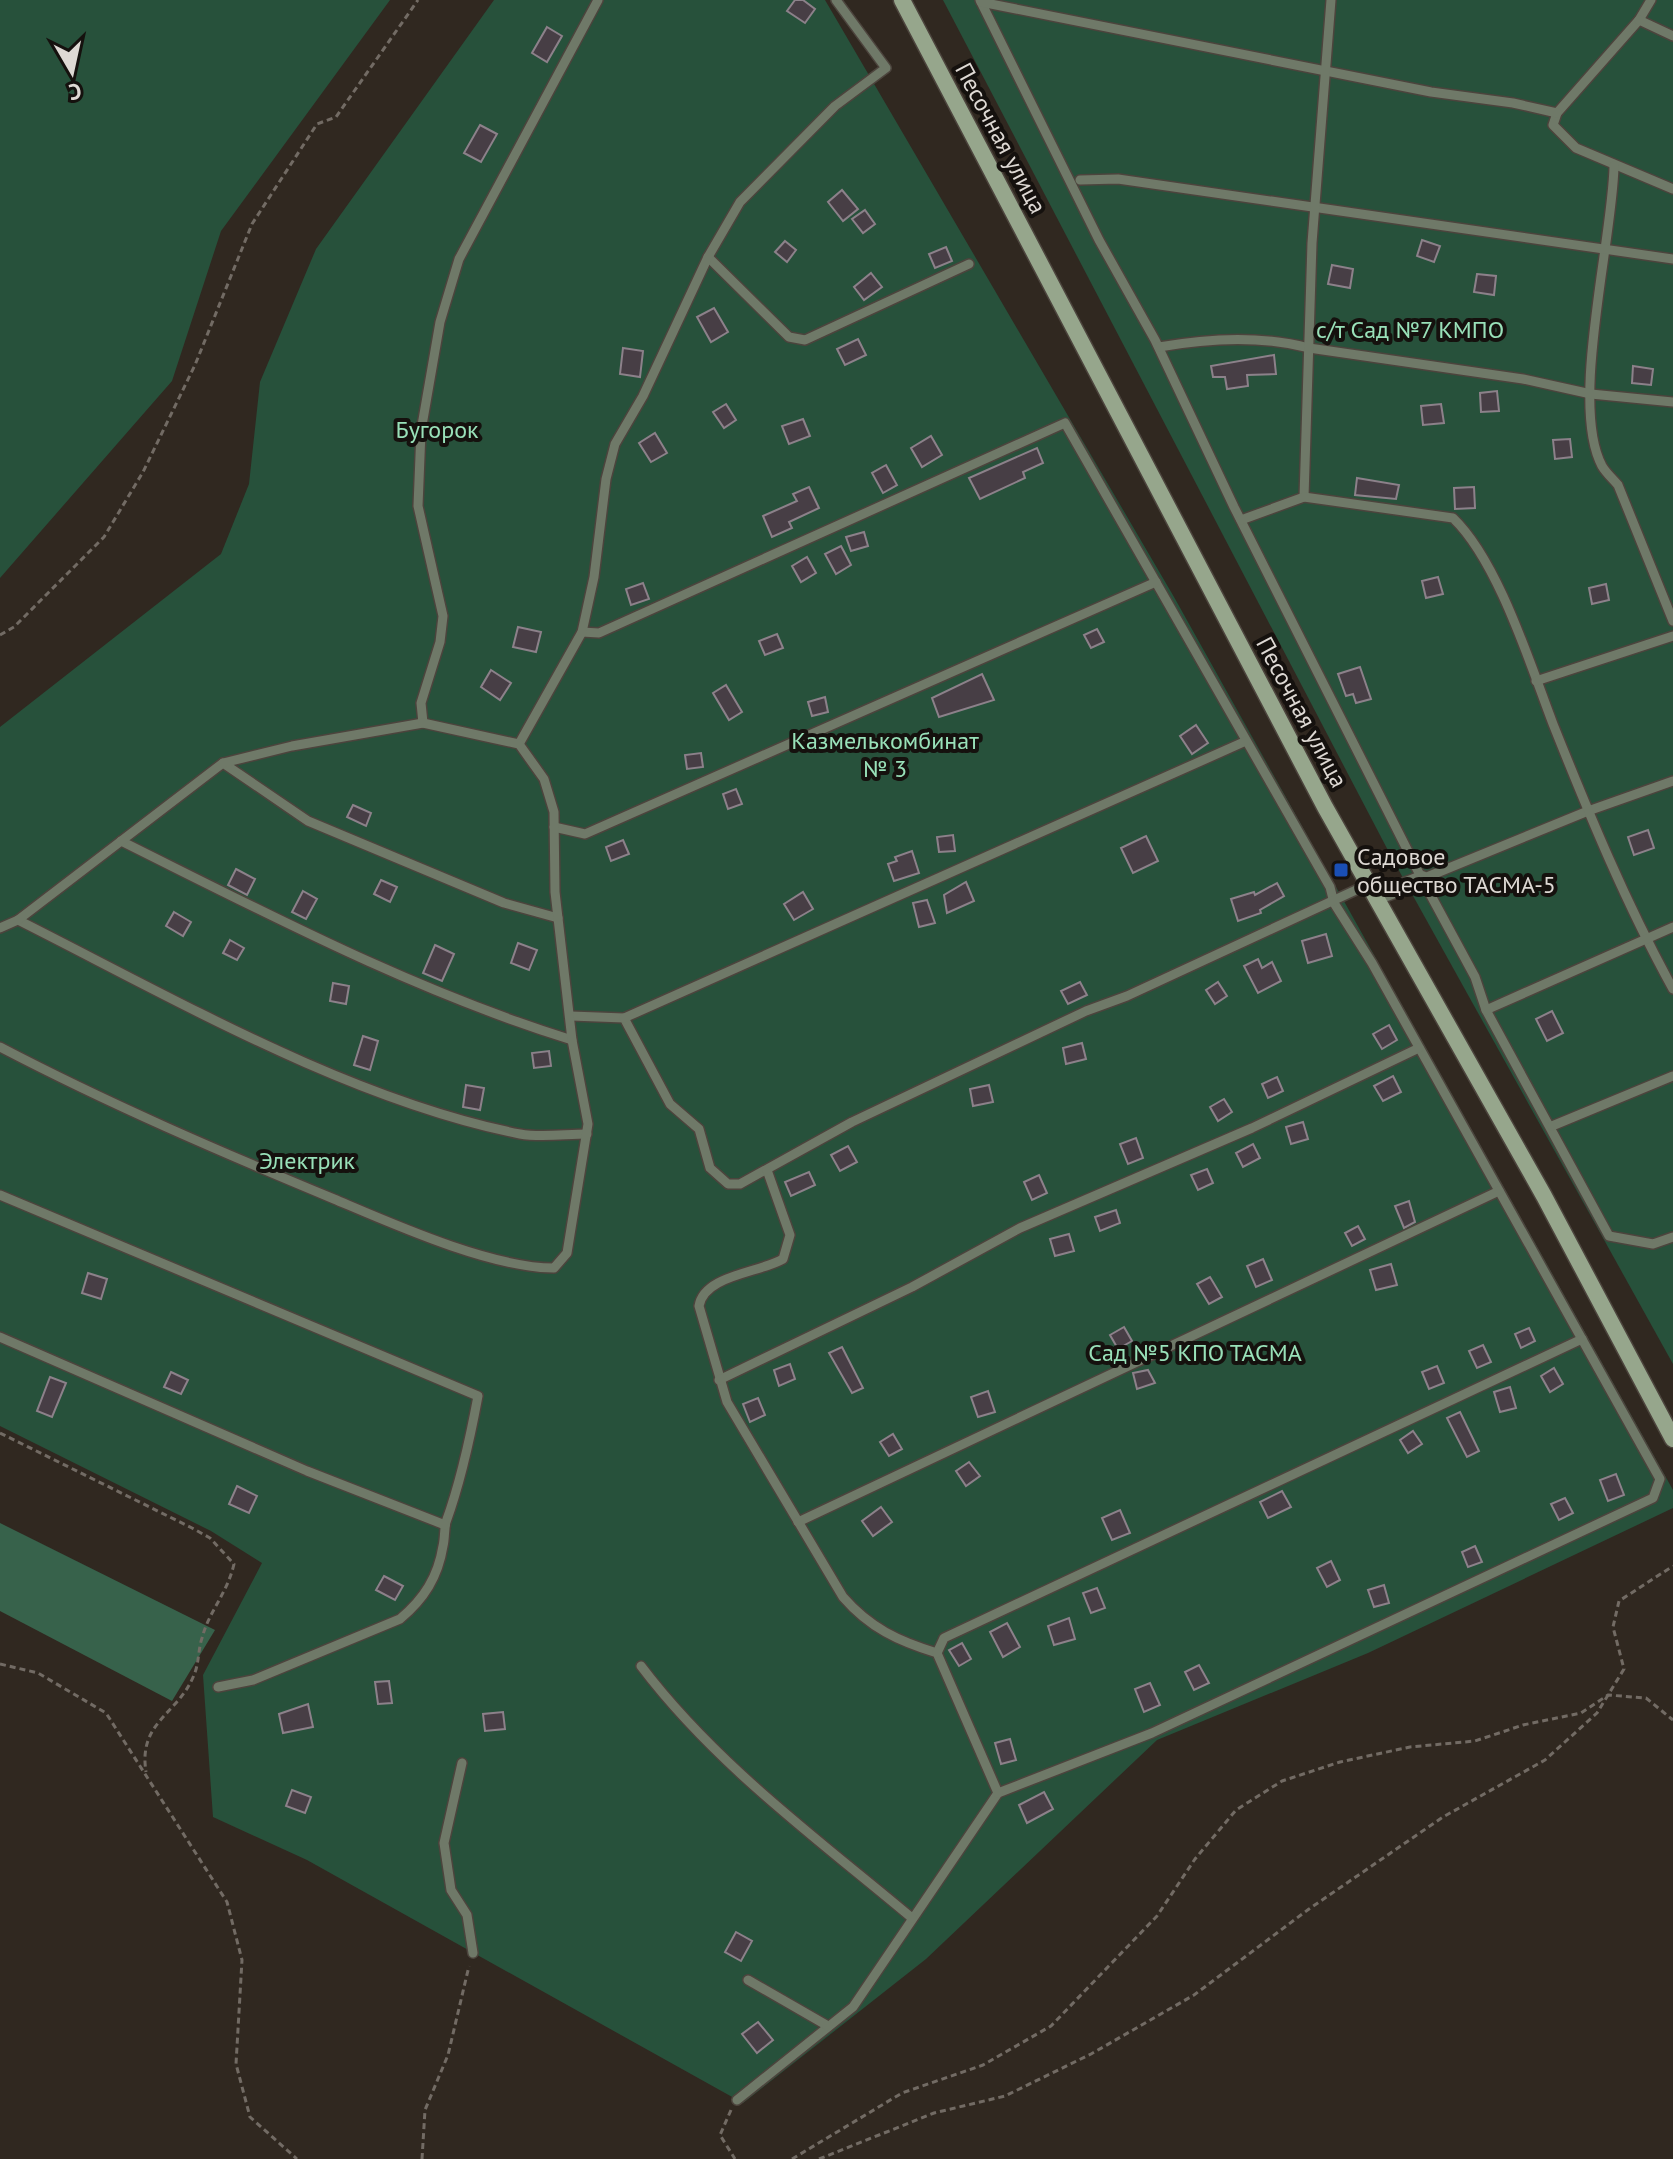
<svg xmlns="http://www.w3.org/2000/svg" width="1673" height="2159" font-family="'PT Sans',sans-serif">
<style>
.green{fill:#27513b}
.forest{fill:#37624b}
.building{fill:#473e45;stroke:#8c818a;stroke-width:2}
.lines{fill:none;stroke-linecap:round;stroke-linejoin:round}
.service-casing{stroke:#4c443d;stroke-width:12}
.minor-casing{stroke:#4c443d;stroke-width:19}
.secondary-casing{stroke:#4c443d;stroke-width:19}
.path{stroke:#726b64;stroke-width:3;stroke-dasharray:6 4;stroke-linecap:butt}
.service{stroke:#6f7968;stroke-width:9}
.minor{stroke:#6f7968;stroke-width:16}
.secondary{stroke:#96a68c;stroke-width:16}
.transit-dot{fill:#1a4fb4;stroke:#15110e;stroke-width:3}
.labels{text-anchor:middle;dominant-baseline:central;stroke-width:8;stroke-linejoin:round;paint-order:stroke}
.street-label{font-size:24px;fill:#ded9d4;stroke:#15110e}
.park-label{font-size:24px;fill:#99e1b9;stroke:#15110e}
.poi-label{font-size:24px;fill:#ded9d4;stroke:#15110e;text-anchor:start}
</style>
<rect width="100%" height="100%" fill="#302820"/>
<!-- green -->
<g class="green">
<path d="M0 0H390L221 231 172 381 0 578Z"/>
<path d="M494 0H825L1174 597 1673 1490V1508L1368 1653 1157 1740 926 1959 743 2103 307 1860 213 1817 203 1675 262 1563 211 1531 0 1426V727L221 554 249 484 260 382 316 249Z"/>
<path d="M943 0H1673V1364L1392 858Z"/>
</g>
<!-- forest -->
<path class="forest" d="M0 1523 215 1630 172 1701 0 1611Z"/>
<!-- building -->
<g class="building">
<path d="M795 0H803L815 9 805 23 787 11Z"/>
<path d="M547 27 562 36 547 62 532 53Z"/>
<path d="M480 125 497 134 481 162 464 153Z"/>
<path d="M842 190 858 209 843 221 828 202Z"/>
<path d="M865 210 875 224 863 233 852 219Z"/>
<path d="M1422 240 1440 246 1434 262 1417 256Z"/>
<path d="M785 241 796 250 787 262 775 252Z"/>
<path d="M946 247 952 261 935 268 929 254Z"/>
<path d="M1332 265 1353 269 1350 288 1328 284Z"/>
<path d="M871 273 882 287 864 300 854 287Z"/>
<path d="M1477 274 1496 276 1494 295 1474 292Z"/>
<path d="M714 308 728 332 711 342 697 317Z"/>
<path d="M858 339 866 355 845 365 837 349Z"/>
<path d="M623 348 643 351 640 377 620 374Z"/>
<path d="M1274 355 1276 374 1247 375 1248 386 1227 389 1225 377H1213L1211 366Z"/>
<path d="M1633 366 1653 369 1651 385 1632 383Z"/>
<path d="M1497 391 1499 411 1481 412 1480 393Z"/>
<path d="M726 404 736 420 724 428 713 412Z"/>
<path d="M1441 404 1444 423 1423 425 1421 406Z"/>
<path d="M803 419 810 436 789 444 782 426Z"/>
<path d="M655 433 667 453 651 462 639 443Z"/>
<path d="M931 436 942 455 922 467 911 448Z"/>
<path d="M1570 439 1572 457 1555 459 1553 440Z"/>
<path d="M1037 448 1043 463 1023 472 1025 478 980 499 969 478Z"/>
<path d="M886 465 897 485 883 493 872 473Z"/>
<path d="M1357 478 1399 485 1396 499 1355 495Z"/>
<path d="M809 487 819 508 789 522 792 528 772 537 763 516 797 501 793 494Z"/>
<path d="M1474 487 1475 508 1455 509 1454 488Z"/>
<path d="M864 532 868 546 851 551 846 537Z"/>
<path d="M841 546 851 565 836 574 825 554Z"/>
<path d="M807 557 816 573 801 582 792 566Z"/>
<path d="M1438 577 1443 594 1426 598 1422 581Z"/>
<path d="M643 583 649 599 631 605 626 589Z"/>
<path d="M1606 584 1609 600 1592 604 1589 588Z"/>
<path d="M518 627 541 632 536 652 513 647Z"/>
<path d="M1097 629 1104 642 1091 648 1084 635Z"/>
<path d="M777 634 783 648 765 655 759 641Z"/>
<path d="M1360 667 1371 699 1356 703 1353 694 1346 696 1338 674Z"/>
<path d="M491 670 511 683 500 700 481 687Z"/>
<path d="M982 674 994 700 939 717 932 698Z"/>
<path d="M726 685 742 712 729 720 713 693Z"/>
<path d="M825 697 828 712 812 716 808 702Z"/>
<path d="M1196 725 1208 743 1192 754 1180 736Z"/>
<path d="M701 753 703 767 687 769 685 755Z"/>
<path d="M736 789 742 804 728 809 723 794Z"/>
<path d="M353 805 371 813 366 826 347 817Z"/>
<path d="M1648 830 1654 848 1634 855 1628 837Z"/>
<path d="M953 835 955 851 939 852 937 837Z"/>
<path d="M1146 836 1158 861 1133 873 1121 848Z"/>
<path d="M623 840 629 854 611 861 606 847Z"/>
<path d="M912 851 919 873 894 881 888 864 897 861 895 857Z"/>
<path d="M236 869 255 879 247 895 228 885Z"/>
<path d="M381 880 397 887 390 902 374 894Z"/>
<path d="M966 882 974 901 947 913 944 895Z"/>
<path d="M1277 883 1284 896 1260 910 1261 913 1238 921 1231 899 1254 892 1255 895Z"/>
<path d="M303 891 317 899 306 919 292 912Z"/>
<path d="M803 892 813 909 794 920 784 904Z"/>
<path d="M927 900 935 923 919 927 913 903Z"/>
<path d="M174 912 191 922 183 936 166 926Z"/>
<path d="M1326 934 1332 956 1308 963 1302 941Z"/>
<path d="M230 940 244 948 237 960 223 953Z"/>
<path d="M518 943 537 950 529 970 511 963Z"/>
<path d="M435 945 454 954 442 981 423 973Z"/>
<path d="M1258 959 1262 968 1272 962 1281 981 1258 993 1244 966Z"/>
<path d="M1080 982 1087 995 1068 1004 1061 991Z"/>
<path d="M1218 982 1227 996 1215 1004 1206 990Z"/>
<path d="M333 983 349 986 346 1004 330 1001Z"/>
<path d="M1552 1011 1563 1033 1547 1041 1536 1019Z"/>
<path d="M1389 1025 1397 1040 1382 1049 1373 1034Z"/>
<path d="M363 1036 378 1041 370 1070 354 1065Z"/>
<path d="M1082 1043 1086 1059 1066 1064 1063 1048Z"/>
<path d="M549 1051 551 1066 534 1068 532 1053Z"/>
<path d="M1393 1076 1401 1092 1383 1101 1374 1086Z"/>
<path d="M1277 1077 1283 1091 1268 1098 1262 1084Z"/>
<path d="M466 1085 484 1088 480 1110 463 1107Z"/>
<path d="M989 1085 993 1102 973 1106 970 1089Z"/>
<path d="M1224 1099 1232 1112 1218 1121 1210 1107Z"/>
<path d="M1303 1122 1308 1139 1291 1144 1286 1127Z"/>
<path d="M1136 1138 1143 1158 1128 1164 1120 1144Z"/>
<path d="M1253 1144 1260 1158 1243 1167 1236 1153Z"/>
<path d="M848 1146 857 1162 840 1171 831 1155Z"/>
<path d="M1207 1169 1213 1183 1198 1190 1191 1175Z"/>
<path d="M809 1172 815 1185 791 1196 785 1182Z"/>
<path d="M1039 1175 1047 1193 1032 1200 1024 1182Z"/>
<path d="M1409 1201 1415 1222 1404 1228 1395 1206Z"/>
<path d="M1116 1210 1120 1223 1100 1231 1095 1217Z"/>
<path d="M1358 1226 1365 1239 1352 1246 1345 1233Z"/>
<path d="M1069 1234 1074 1251 1055 1256 1050 1239Z"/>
<path d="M1263 1259 1272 1280 1256 1287 1247 1266Z"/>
<path d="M1391 1264 1397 1285 1376 1290 1370 1270Z"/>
<path d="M88 1273 107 1279 101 1299 82 1293Z"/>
<path d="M1210 1277 1222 1297 1209 1304 1197 1284Z"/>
<path d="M1124 1327 1132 1341 1118 1349 1110 1335Z"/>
<path d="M1529 1328 1535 1341 1521 1348 1515 1334Z"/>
<path d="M1483 1345 1491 1362 1477 1368 1469 1351Z"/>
<path d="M842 1347 863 1388 852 1393 829 1353Z"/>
<path d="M790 1364 795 1379 779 1386 774 1370Z"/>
<path d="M1437 1366 1444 1383 1429 1389 1422 1372Z"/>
<path d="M1554 1368 1563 1384 1550 1392 1541 1376Z"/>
<path d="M1148 1370 1155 1383 1137 1389 1133 1373Z"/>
<path d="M171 1372 188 1380 181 1394 164 1387Z"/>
<path d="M50 1377 66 1383 52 1417 37 1411Z"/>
<path d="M1510 1387 1516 1408 1500 1412 1494 1392Z"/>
<path d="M988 1391 995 1412 978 1417 971 1397Z"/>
<path d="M758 1398 765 1415 750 1422 743 1404Z"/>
<path d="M1460 1412 1479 1451 1467 1457 1447 1418Z"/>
<path d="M1413 1431 1422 1444 1408 1453 1400 1440Z"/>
<path d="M893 1434 902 1449 889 1456 880 1442Z"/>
<path d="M969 1462 980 1476 966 1486 956 1471Z"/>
<path d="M1616 1474 1624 1495 1608 1501 1600 1480Z"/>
<path d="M237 1486 257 1496 249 1513 229 1504Z"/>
<path d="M1282 1491 1291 1507 1268 1518 1260 1502Z"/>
<path d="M1565 1498 1573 1513 1559 1520 1551 1504Z"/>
<path d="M881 1507 892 1522 873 1536 862 1521Z"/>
<path d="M1120 1510 1130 1533 1112 1540 1102 1518Z"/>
<path d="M1475 1546 1482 1562 1468 1567 1462 1552Z"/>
<path d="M1331 1561 1340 1580 1327 1587 1317 1568Z"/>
<path d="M384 1576 403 1586 395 1600 376 1590Z"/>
<path d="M1384 1585 1389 1603 1374 1607 1368 1590Z"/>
<path d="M1097 1588 1105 1608 1091 1613 1083 1593Z"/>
<path d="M1069 1618 1075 1639 1054 1645 1048 1626Z"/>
<path d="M1007 1623 1020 1647 1003 1657 990 1632Z"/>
<path d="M962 1643 971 1659 959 1666 949 1650Z"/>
<path d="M1199 1665 1209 1683 1194 1690 1185 1672Z"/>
<path d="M389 1681 392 1703 378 1704 375 1682Z"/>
<path d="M1150 1683 1160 1705 1144 1712 1135 1689Z"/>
<path d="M308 1704 313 1727 283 1733 279 1714Z"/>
<path d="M503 1712 505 1729 485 1731 483 1714Z"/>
<path d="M1010 1739 1016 1760 1001 1764 995 1743Z"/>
<path d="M292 1790 311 1797 305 1813 286 1806Z"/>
<path d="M1044 1792 1053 1809 1027 1823 1019 1805Z"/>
<path d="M736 1932 752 1941 741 1961 725 1952Z"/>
<path d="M758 2022 773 2040 757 2053 742 2034Z"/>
</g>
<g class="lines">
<!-- service casing -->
<g class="service-casing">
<g id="service">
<path d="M980 0 1099 240 1155 340 1234 507 1422 879 1588 811 1673 781"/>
<path d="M1651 0 1639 20 1557 113 1553 125 1576 148 1673 189"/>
<path d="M981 2 1431 92 1513 103 1557 113"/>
<path d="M1639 20 1673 36"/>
<path d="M1614 166C1613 238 1569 405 1602 466 1606 473 1613 479 1618 485L1673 621"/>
<path d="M1080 180 1118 179 1673 259"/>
<path d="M708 257 789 337 805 340 969 264"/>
<path d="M1159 347C1209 338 1260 335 1309 348L1523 379 1591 394 1673 402"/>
<path d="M1304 497 1312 243 1331 0"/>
<path d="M1241 520 1304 497 1453 518C1498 561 1530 664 1553 724 1589 814 1626 904 1673 989"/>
<path d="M582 632 599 633 1065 423 1330 887 1334 903 1372 963 1660 1479 1653 1498 1152 1733 998 1793 853 2007 737 2100"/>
<path d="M1536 681 1673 636"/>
<path d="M519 744 582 632 594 577 606 479 615 444 643 396 708 257 740 202 835 106 886 68 836 0"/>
<path d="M223 763 308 821 504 903 558 918"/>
<path d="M554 827 585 834 1156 582"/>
<path d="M121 841C268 914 414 991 572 1040"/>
<path d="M1422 879 1475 977 1486 1010 1609 1236 1653 1244 1673 1237"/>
<path d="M18 920C173 998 349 1100 520 1134 541 1138 566 1134 587 1134"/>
<path d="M0 928 18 920 223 763 292 746 423 723 421 703 440 642 443 616 418 506 421 431 440 322 459 259 598 0"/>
<path d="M1486 1010 1673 927"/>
<path d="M571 1016 624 1018 670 1104 699 1129 710 1168 728 1184H740L852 1122 1086 1011 1127 996 1369 884"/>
<path d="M624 1018 1246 741"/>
<path d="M0 1047C109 1104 221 1152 334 1199 393 1224 491 1268 554 1268L567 1253 588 1124 572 1040 555 892 554 812 544 779 519 744 423 723"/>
<path d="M1552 1126 1673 1076"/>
<path d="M767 1170 790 1235 783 1259C759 1273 704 1275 699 1306L727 1402 843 1597C870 1628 898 1641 937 1653L998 1793"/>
<path d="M0 1195 478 1396C470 1439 461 1481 446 1522 444 1530 445 1538 443 1546 438 1577 424 1599 400 1619L253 1680 218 1687"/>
<path d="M0 1337 307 1471 445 1525"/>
<path d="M719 1380 912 1287 1020 1228 1252 1128 1419 1048"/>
<path d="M798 1522 1499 1191"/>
<path d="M937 1653 944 1638 1582 1339"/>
<path d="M641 1666C716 1765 818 1839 912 1918"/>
<path d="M462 1763 444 1843 451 1890 467 1915 473 1953"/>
<path d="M748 1980 828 2026"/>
</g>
</g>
<!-- minor casing -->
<g class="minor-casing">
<path id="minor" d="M1376 897 1422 879"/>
</g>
<!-- secondary casing -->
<g class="secondary-casing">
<path id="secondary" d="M902 0 1325 807 1544 1196 1673 1439"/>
</g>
<!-- path -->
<g class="path">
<path d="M0 635 14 627 104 537 143 472 195 365 252 224 317 124 336 117 418 0"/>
<path d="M0 1433 192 1528 210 1538 234 1564C227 1594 209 1611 202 1638 198 1650 199 1664 194 1675 178 1715 138 1721 146 1772"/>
<path d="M0 1664 38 1673 106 1713 227 1902 242 1960 236 2064 250 2117 297 2159"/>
<path d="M731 2110 720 2135 735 2159"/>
<path d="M422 2159 425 2110 448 2055 469 1966"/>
<path d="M792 2159 902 2093 983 2065 1051 2026 1157 1916 1195 1859 1236 1810 1282 1781 1340 1762 1410 1747 1475 1741 1523 1725 1581 1713 1608 1695 1646 1698 1673 1720"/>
<path d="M819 2159 934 2113 1005 2096 1091 2054 1194 1995 1309 1909 1443 1817 1545 1760 1597 1713 1624 1669 1613 1627 1619 1601 1673 1566"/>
</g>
<!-- service -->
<use href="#service" class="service"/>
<!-- minor -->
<use href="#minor" class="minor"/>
<!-- secondary -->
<use href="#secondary" class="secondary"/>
</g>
<!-- markers -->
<rect class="transit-dot" x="1333" y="862" width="16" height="16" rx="4"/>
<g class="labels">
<!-- street labels -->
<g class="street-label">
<text transform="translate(1001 138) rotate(62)">Песочная улица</text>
<text transform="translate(1302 712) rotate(62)">Песочная улица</text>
</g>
<!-- park labels -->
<g class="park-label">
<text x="1410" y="329">с/т Сад №7 КМПО</text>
<text x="437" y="429">Бугорок</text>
<text x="885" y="740">Казмелькомбинат<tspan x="885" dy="28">№ 3</tspan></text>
<text x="307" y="1160">Электрик</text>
<text x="1195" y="1352">Сад №5 КПО ТАСМА</text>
</g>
<!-- poi labels -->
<g class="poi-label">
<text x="1357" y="856">Садовое<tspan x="1357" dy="28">общество ТАСМА-5</tspan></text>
</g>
</g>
<!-- north arrow -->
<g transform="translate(72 72) rotate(171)" stroke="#15110e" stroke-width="6" paint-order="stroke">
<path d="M0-6L14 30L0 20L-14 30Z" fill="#ded9d4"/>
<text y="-12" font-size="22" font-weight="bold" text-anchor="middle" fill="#ded9d4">С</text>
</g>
</svg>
